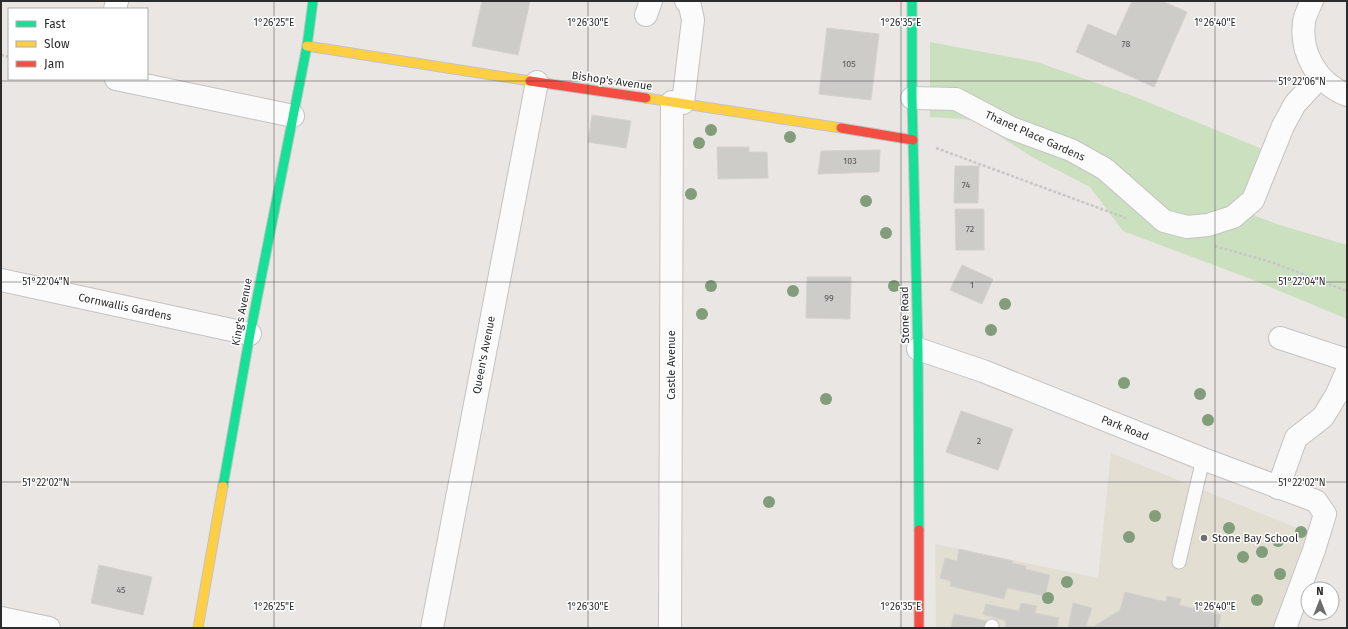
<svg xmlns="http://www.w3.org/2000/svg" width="1348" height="629" font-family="'Fira Sans',sans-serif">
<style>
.education{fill:#e2ded2}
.green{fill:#cbe0bf}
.building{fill:#ceccc9;stroke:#d4d2cf}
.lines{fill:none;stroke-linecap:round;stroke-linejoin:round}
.lane-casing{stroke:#c4c2c2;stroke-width:15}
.street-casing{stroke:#c4c2c2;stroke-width:24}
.fast-casing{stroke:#c4c2c2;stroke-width:11}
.slow-casing{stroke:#c4c2c2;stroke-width:11}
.jam-casing{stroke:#c4c2c2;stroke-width:11}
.path{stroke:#c7c7c6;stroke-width:2.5;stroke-dasharray:3 2;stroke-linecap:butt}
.lane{stroke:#fcfbfb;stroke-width:13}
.street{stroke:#fcfbfb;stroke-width:22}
.fast{stroke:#16e098;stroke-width:9}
.slow{stroke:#ffcf43;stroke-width:9}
.jam{stroke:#f24e42;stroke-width:9}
.tree{fill:#819d79}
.ticks{fill:none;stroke:#2c2c2c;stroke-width:1;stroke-opacity:0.45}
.poi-dot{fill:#6e6d6c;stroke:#fff;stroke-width:1.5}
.labels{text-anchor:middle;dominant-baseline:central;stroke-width:3;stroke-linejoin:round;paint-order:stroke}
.number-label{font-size:9px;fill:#565655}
.street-label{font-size:11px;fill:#2c2c2c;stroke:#fff}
.poi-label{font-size:11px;fill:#2c2c2c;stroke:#fff;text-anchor:start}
.ticks-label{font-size:10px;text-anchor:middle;fill:#2c2c2c;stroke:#fff;stroke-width:3;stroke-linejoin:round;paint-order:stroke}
</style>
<rect width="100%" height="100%" fill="#e9e6e3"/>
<!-- education -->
<path class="education" d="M1111 453 1307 532 1272 628H936L935 544 1098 578Z"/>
<!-- green -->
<path class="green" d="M930 42 1037 62 1133 96 1272 153 1243 202 1255 216 1280 225 1347 245V319L1251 279 1123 231 1090 187 1032 157 975 120 930 117Z"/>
<!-- building -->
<g class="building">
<path d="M482 1H530L518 55 472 46Z"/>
<path d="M1132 1H1162L1187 12 1154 87 1076 52 1088 24 1116 36Z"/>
<path d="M827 28 879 34 871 100 819 94Z"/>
<path d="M592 115 631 121 626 148 588 142Z"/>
<path d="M717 147H749V152H767L768 178 718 179Z"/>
<path d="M880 150 879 172 818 174 821 151Z"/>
<path d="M955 166H979L978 203H954Z"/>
<path d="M955 209H984V250H956Z"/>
<path d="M962 265 993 279 982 304 950 290Z"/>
<path d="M807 277H851L850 319 806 318Z"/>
<path d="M961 411 1013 429 998 470 946 452Z"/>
<path d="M959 549 1013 561 1012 563 1026 566 1025 569 1050 575 1045 596 1007 588 1004 599 950 586 951 581 940 578 945 558 957 561Z"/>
<path d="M99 565 152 577 143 615 91 603Z"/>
<path d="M1125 592 1166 602 1167 596 1181 599 1179 605 1221 615 1218 628H1068L1073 603 1092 608 1086 626 1093 627 1120 610Z"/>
<path d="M1021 603 1037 606 1035 613 1059 618 1057 628H1005L1006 621 983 614 986 604 1019 611Z"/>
<path d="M954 614 987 621 985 628H951Z"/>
</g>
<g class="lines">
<!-- lane casing -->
<g class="lane-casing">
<g id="lane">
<path d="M1179 562 1203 459"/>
<path d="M991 628 992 626"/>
</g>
</g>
<!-- street casing -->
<g class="street-casing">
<g id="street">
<path d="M1312 1C1309 7 1305 15 1304 22 1300 53 1317 83 1347 95"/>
<path d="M115 9 117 1"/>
<path d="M646 15 651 1"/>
<path d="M116 79 293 116"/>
<path d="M912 98 956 99 1011 128 1071 150 1105 169 1164 221 1187 227 1208 225 1233 217 1253 200 1283 126 1295 104 1320 77"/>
<path d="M683 103 693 20 690 6 686 1"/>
<path d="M1 280 250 334"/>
<path d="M1280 338 1347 360"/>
<path d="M918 349 983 371 1203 459 1316 501 1325 514 1314 550 1285 628"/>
<path d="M1278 488 1296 438 1323 417 1337 394 1347 371"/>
<path d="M1 618 49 628"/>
<path d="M432 628 537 82"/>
<path d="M670 628 672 102"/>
</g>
</g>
<!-- fast casing -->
<g class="fast-casing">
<g id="fast">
<path d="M912 1V98L918 349 919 530"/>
<path d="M223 486 250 334 307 46 313 1"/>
</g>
</g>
<!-- slow casing -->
<g class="slow-casing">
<g id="slow">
<path d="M307 46 530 81"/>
<path d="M646 98 841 128"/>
<path d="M198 628 223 486"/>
</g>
</g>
<!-- jam casing -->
<g class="jam-casing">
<g id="jam">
<path d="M530 81 646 98"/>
<path d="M841 128 913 140"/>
<path d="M919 530V628"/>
</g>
</g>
<!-- path -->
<g class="path">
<path d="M1 55 9 57"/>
<path d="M936 148 1126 218"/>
<path d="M1215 246 1271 262 1347 291"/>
</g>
<!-- lane -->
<use href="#lane" class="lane"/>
<!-- street -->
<use href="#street" class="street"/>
<!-- fast -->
<use href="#fast" class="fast"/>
<!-- slow -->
<use href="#slow" class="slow"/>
<!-- jam -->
<use href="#jam" class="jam"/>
</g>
<!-- trees -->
<g class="tree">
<circle cx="711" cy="130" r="6"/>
<circle cx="790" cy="137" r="6"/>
<circle cx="699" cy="143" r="6"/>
<circle cx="691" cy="194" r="6"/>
<circle cx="866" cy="201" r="6"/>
<circle cx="886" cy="233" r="6"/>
<circle cx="711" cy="286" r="6"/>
<circle cx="894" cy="286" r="6"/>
<circle cx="793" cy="291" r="6"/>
<circle cx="1005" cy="304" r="6"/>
<circle cx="702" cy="314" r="6"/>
<circle cx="991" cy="330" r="6"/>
<circle cx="1124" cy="383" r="6"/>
<circle cx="1200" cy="394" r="6"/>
<circle cx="826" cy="399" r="6"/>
<circle cx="1208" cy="420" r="6"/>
<circle cx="769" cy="502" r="6"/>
<circle cx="1155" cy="516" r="6"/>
<circle cx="1229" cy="528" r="6"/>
<circle cx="1301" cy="532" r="6"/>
<circle cx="1129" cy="537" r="6"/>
<circle cx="1278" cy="541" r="6"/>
<circle cx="1262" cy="552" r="6"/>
<circle cx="1243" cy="557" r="6"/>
<circle cx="1280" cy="574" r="6"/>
<circle cx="1067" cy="582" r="6"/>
<circle cx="1048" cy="598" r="6"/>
<circle cx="1257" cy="600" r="6"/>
</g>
<!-- ticks -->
<path class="ticks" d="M274 1V628M588 1V628M901 1V628M1215 1V628M1 81H1347M1 282H1347M1 482H1347"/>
<!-- markers -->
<circle class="poi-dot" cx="1204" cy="538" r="4"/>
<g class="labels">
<!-- number labels -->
<g class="number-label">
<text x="1126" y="44">78</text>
<text x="849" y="64">105</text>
<text x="850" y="161">103</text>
<text x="966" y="185">74</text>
<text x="970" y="229">72</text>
<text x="972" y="285">1</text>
<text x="829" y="298">99</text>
<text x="979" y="441">2</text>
<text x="121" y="590">45</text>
</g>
<!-- street labels -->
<g class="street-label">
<text transform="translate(612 81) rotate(8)">Bishop's Avenue</text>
<text transform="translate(1035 136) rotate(24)">Thanet Place Gardens</text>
<text transform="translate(125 307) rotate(12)">Cornwallis Gardens</text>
<text transform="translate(242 312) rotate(-79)">King's Avenue</text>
<text transform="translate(905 315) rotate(-91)">Stone Road</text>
<text transform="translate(484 355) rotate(-79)">Queen's Avenue</text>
<text transform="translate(671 365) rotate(-90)">Castle Avenue</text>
<text transform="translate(1125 428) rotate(22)">Park Road</text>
</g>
<!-- poi labels -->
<g class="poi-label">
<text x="1212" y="538">Stone Bay School</text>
</g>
</g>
<g class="ticks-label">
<text x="274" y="26">1°26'25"E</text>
<text x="588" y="26">1°26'30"E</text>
<text x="901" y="26">1°26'35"E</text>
<text x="1215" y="26">1°26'40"E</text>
<text x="1302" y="85">51°22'06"N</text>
<text x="46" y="285">51°22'04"N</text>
<text x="1302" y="285">51°22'04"N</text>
<text x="46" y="486">51°22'02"N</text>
<text x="1302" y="486">51°22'02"N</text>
<text x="274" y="610">1°26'25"E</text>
<text x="588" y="610">1°26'30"E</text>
<text x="901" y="610">1°26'35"E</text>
<text x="1215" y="610">1°26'40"E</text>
</g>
<!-- border -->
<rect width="1348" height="629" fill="none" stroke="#2c2c2c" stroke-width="4"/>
<!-- legend -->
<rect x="8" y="8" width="140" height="72" fill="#ffffff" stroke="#ababab"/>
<rect x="16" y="21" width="20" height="6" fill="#16e098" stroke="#ababab"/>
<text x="44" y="28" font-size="12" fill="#2c2c2c">Fast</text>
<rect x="16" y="41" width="20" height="6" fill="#ffcf43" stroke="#ababab"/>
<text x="44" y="48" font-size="12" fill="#2c2c2c">Slow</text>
<rect x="16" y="61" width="20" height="6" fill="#f24e42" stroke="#ababab"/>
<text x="44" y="68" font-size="12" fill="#2c2c2c">Jam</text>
<!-- north arrow -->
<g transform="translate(1320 601)"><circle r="19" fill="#ffffff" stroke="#ababab"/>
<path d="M0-3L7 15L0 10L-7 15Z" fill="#6e6d6c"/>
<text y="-6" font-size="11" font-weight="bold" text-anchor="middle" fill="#2c2c2c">N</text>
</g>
</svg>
